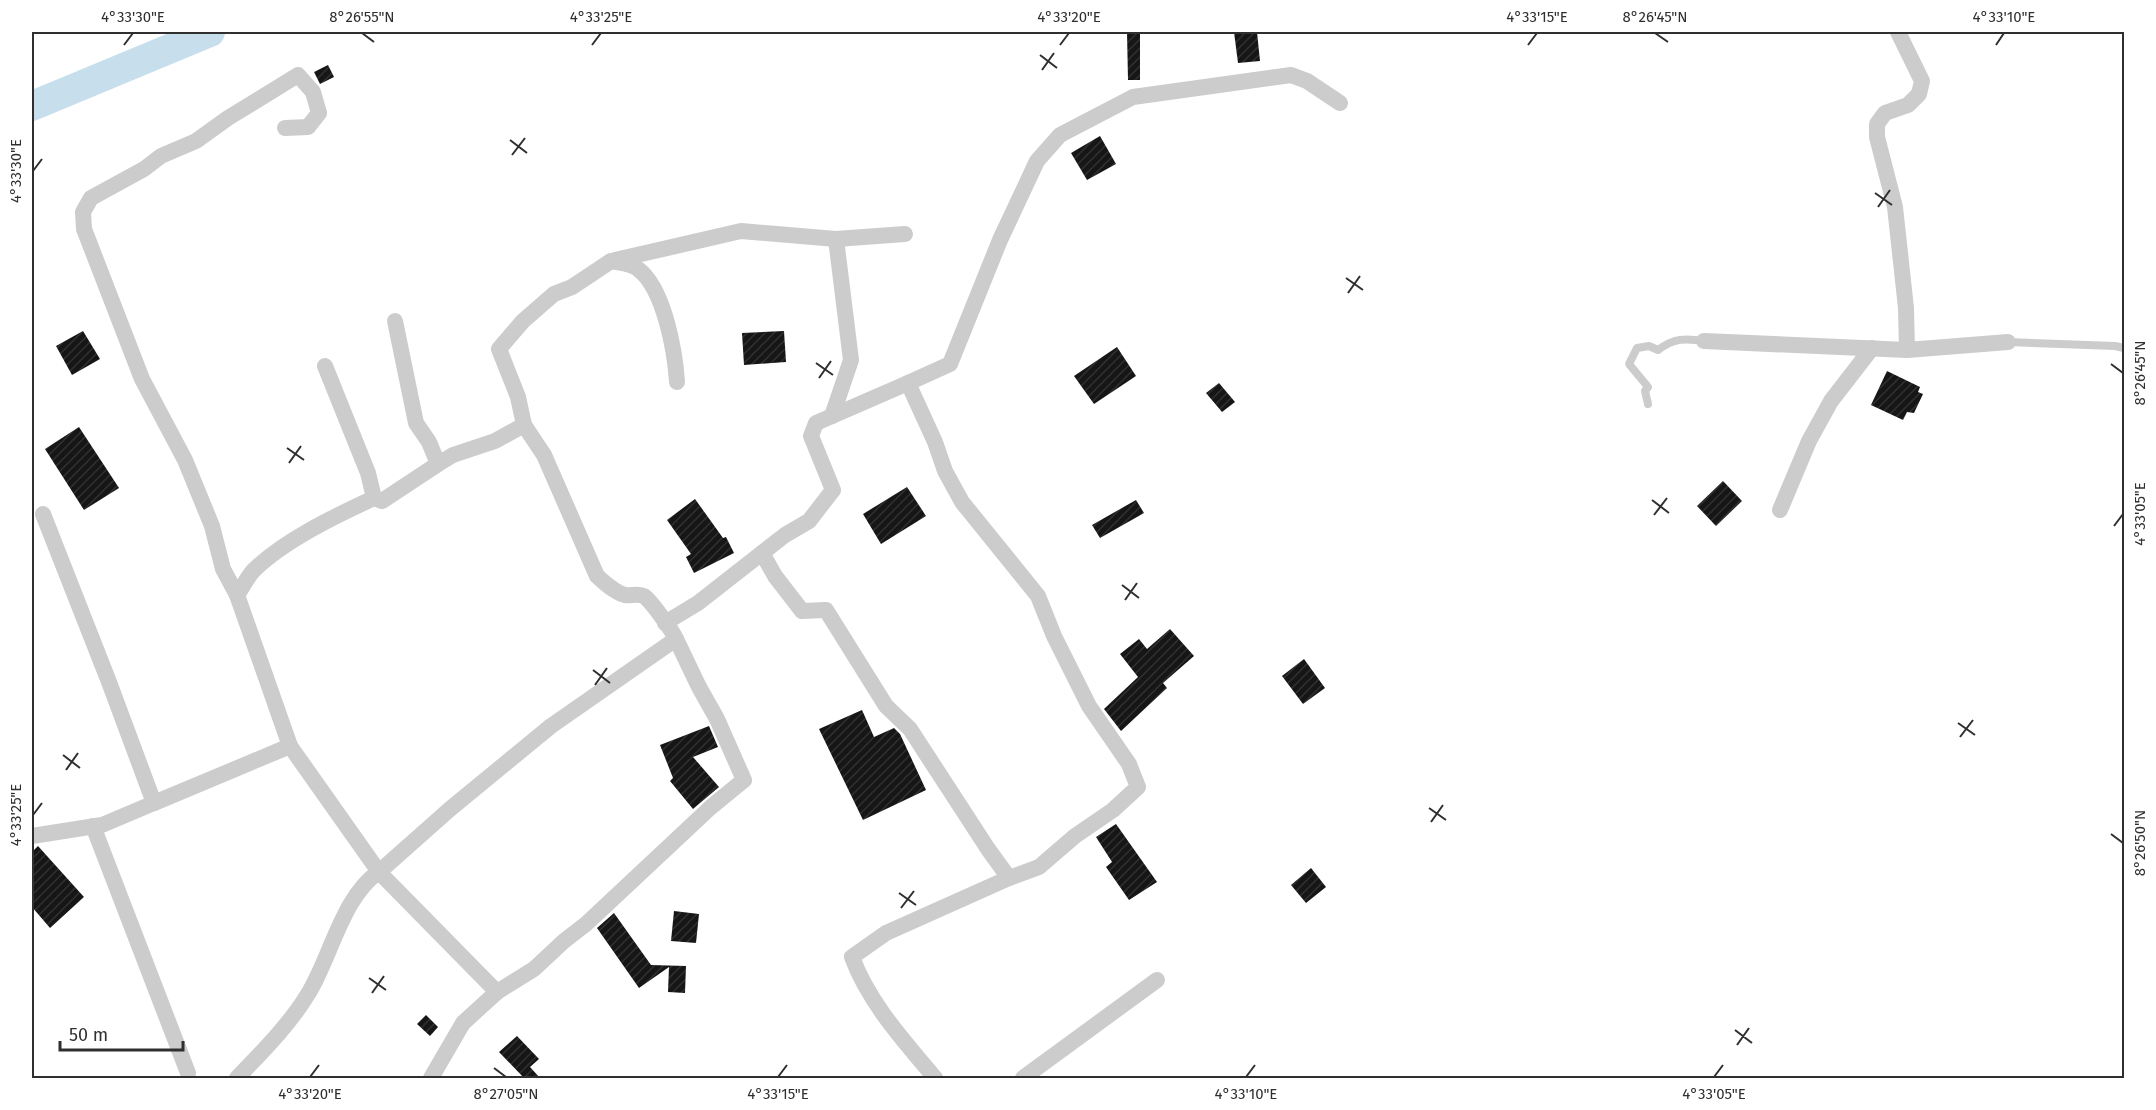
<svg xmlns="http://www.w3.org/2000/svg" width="2156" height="1110" font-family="'Fira Sans',sans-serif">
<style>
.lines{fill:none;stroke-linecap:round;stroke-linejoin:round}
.river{stroke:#c7dfed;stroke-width:30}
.building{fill:url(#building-hatch)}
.lane{stroke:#ccc;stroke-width:8}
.street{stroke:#ccc;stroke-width:16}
.ticks{fill:none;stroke:#2f2f2f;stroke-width:2}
.neatline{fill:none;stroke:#2f2f2f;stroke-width:2}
.ticks-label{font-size:15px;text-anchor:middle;fill:#2f2f2f}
</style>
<defs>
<pattern id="building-hatch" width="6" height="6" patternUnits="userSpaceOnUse" patternTransform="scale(1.5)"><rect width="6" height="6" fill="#161616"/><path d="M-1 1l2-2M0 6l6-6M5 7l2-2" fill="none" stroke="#303030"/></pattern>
</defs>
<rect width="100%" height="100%" fill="#fff"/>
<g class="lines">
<!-- river -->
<path class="river" d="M32 106 210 32"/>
</g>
<!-- building -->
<g class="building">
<path d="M1127 32H1140V80H1128Z"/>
<path d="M1234 32H1257L1260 61 1238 63Z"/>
<path d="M328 65 334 77 320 84 314 72Z"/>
<path d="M1100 136 1116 164 1087 180 1071 153Z"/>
<path d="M83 331 100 359 72 375 56 346Z"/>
<path d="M784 331 786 362 744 365 742 333Z"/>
<path d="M1117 347 1136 376 1094 404 1074 376Z"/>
<path d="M1887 371 1920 387 1918 392 1923 394 1914 413 1907 412 1903 420 1871 405Z"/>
<path d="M1219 383 1235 402 1222 412 1206 393Z"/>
<path d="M79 427 119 488 84 510 45 449Z"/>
<path d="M1723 481 1742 501 1716 526 1697 506Z"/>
<path d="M907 487 926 516 881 544 863 514Z"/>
<path d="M695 499 723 538 726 537 734 553 694 573 686 557 691 554 667 520Z"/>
<path d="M1136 500 1144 513 1100 538 1092 525Z"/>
<path d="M1170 629 1194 656 1163 683 1167 688 1121 731 1104 709 1138 677 1120 654 1139 639 1147 649Z"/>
<path d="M1304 659 1325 688 1303 704 1282 676Z"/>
<path d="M862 710 874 737 894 728 900 734 926 790 863 820 819 729Z"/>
<path d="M709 726 718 747 693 757 719 787 693 809 670 781 673 778 660 745Z"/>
<path d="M1116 824 1157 882 1129 900 1106 867 1112 862 1096 837Z"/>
<path d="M38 846 84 897 50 928 32 907V852Z"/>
<path d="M1311 868 1326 887 1306 903 1291 885Z"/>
<path d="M674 911 699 914 696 943 671 941Z"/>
<path d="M614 913 651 965 686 966 685 993 668 992 669 967 639 988 597 928Z"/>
<path d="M426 1015 438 1027 430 1036 417 1024Z"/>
<path d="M517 1036 539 1059 530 1067 540 1078H524L499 1052Z"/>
</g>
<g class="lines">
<!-- lane -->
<g class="lane">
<path d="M2008 342 2115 346 2124 348"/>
<path d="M1648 404 1645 391 1648 387 1629 364 1637 348 1649 346 1658 350C1674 338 1685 338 1704 341"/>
</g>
<!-- street -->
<g class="street">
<path d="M1898 32 1922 81 1919 94 1908 105 1885 113 1877 124V137L1895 207 1906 308 1907 350"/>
<path d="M285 128 308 127 319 113 313 92 298 75 228 118 196 141 161 156 144 169 91 198 83 212 84 229 142 379 185 460 212 526 223 569 237 595C242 588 247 578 253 571 283 541 335 516 374 498L368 473 325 366"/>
<path d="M615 260 741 231 836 239 905 234"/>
<path d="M1704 341 1907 350 2008 342"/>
<path d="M908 383 950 364 1000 240 1037 161 1060 135 1133 97 1291 75 1307 81 1340 103"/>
<path d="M832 416 851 360 836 239"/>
<path d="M438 464 453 455 495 441 524 425 518 397 499 349 523 321 554 294 572 287 611 261C620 263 631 263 638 269 664 288 675 351 677 382"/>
<path d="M374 498 382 501 438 464 429 442 416 423 395 321"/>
<path d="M1780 510 1809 441 1831 401 1872 348"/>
<path d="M762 553 775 576 802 611 826 610 886 706 910 729 988 849 1009 878"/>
<path d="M237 595 290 746 379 872 497 992"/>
<path d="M665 623 698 603 785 535 809 521 833 490 811 436 816 423 908 383 935 442 945 471 962 502 1038 596 1054 636 1089 706 1129 764 1138 787 1113 810 1075 836 1039 867 1009 878 886 933 852 957C869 1003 904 1041 935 1078"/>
<path d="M154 803 290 746"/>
<path d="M93 826 188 1073"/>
<path d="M32 836 102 825 154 803 109 682 43 514"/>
<path d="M237 1078C261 1053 290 1024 308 994 330 959 343 895 379 872L450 809 551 726 676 639C672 630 651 601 644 596 637 593 631 596 625 595 614 592 605 583 597 576L544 455 524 425"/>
<path d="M431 1078 463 1023 497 992 534 969 564 941 586 924 711 807 744 780 717 719 699 687 676 639"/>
<path d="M1023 1078 1157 980"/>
</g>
</g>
<!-- ticks -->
<path class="ticks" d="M362 33 374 42M1655 33 1668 42M124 45 133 33M592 45 601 33M1060 45 1069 33M1528 45 1537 33M1996 45 2004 33M1040 55 1057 68M1042 70 1054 53M510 140 527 153M512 155 525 138M33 171 42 159M1875 193 1892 205M1878 207 1890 190M1346 278 1363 290M1348 293 1360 276M816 363 833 375M2111 364 2123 373M819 378 831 361M287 448 304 460M289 463 301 446M1652 500 1669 513M1654 515 1667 498M2114 526 2123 514M1122 585 1139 598M1125 600 1137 583M593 670 610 683M595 685 607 668M1958 723 1975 735M1960 737 1973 720M63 755 80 768M66 770 78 753M1429 808 1446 820M33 815 42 803M1431 822 1443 805M2111 834 2123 843M899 893 916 905M901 908 914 891M369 978 386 990M372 993 384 976M1735 1030 1752 1043M1737 1045 1749 1028M494 1068 506 1077M310 1077 319 1065M778 1077 787 1065M1246 1077 1255 1065M1714 1077 1723 1065"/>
<!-- border -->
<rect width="2156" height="1110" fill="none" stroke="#ffffff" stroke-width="66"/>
<!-- scale -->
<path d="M60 1041v9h123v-9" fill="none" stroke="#2f2f2f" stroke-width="3"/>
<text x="69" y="1041" font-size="18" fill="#2f2f2f" stroke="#ffffff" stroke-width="4.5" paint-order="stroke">50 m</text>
<rect x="33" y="33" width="2090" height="1044" class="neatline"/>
<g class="ticks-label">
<text x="133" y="22">4°33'30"E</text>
<text x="362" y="22">8°26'55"N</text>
<text x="601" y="22">4°33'25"E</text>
<text x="1069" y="22">4°33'20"E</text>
<text x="1537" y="22">4°33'15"E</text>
<text x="1655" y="22">8°26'45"N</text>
<text x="2004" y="22">4°33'10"E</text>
<text transform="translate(16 171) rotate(-90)" y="5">4°33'30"E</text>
<text transform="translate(2140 373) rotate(-90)" y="5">8°26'45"N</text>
<text transform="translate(2140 514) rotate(-90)" y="5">4°33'05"E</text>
<text transform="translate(16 815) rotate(-90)" y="5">4°33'25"E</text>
<text transform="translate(2140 843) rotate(-90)" y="5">8°26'50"N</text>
<text x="310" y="1099">4°33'20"E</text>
<text x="506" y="1099">8°27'05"N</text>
<text x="778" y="1099">4°33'15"E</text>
<text x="1246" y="1099">4°33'10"E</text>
<text x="1714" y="1099">4°33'05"E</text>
</g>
</svg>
